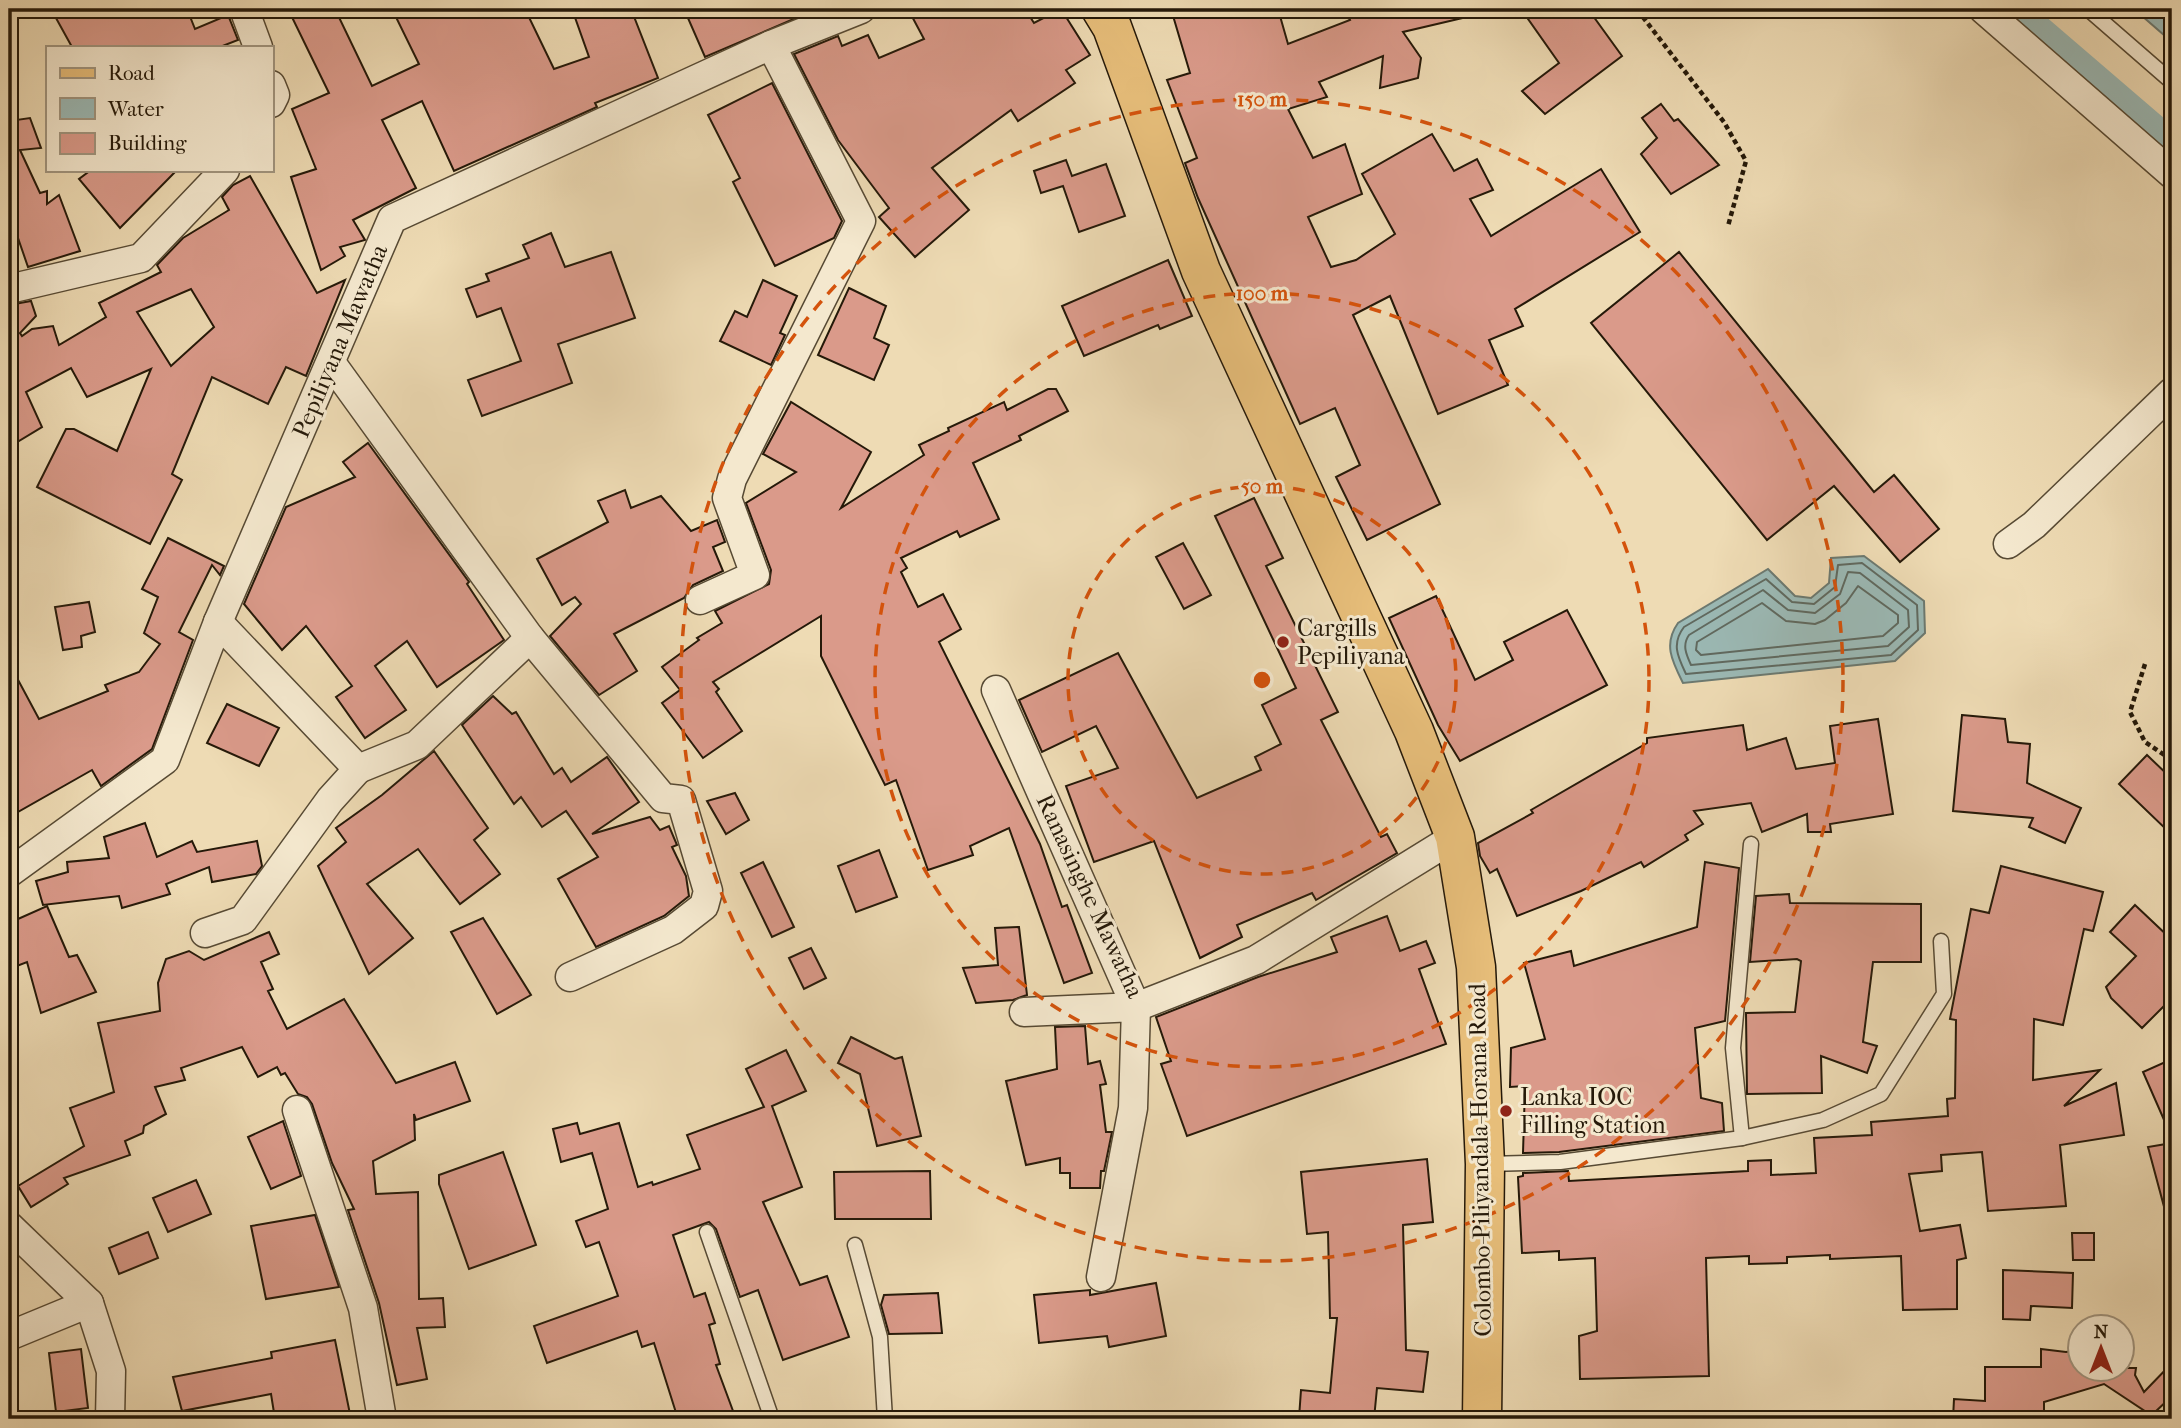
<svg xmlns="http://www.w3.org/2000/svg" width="2181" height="1428" font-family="'IM FELL French Canon',serif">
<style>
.water{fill:#9bb9b5;stroke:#6c7970;stroke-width:2}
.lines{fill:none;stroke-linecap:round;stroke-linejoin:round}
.shore{stroke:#60695f;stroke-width:2}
.canal{stroke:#9bb9b5;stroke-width:26}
.building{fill:#da9a8a;stroke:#251909;stroke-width:2;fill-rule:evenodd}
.lane-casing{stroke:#574a34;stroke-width:17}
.street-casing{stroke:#574a34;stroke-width:31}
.primary-casing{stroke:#251909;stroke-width:41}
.path{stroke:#251909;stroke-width:4.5;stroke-dasharray:5 3.5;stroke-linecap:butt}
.lane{stroke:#f4e8ce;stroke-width:14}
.street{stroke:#f4e8ce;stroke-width:28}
.primary{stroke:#e7be7a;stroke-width:38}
.ring{fill:none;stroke:#d4530c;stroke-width:3.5;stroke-dasharray:12 9}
.poi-dot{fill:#8f2418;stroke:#f4e8ce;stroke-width:2.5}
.labels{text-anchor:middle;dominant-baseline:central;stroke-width:6;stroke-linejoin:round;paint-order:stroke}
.street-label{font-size:24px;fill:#251909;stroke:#f4e8ce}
.poi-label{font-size:24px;fill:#251909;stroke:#f4e8ce;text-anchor:start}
.centre{fill:#d4530c;stroke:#f4e8ce;stroke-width:3.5}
.ring-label{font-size:21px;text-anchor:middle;font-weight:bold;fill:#d4530c;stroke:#f4e8ce;stroke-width:6;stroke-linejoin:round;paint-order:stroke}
</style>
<rect width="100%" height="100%" fill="#eedbb4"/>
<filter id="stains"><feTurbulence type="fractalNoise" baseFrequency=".00286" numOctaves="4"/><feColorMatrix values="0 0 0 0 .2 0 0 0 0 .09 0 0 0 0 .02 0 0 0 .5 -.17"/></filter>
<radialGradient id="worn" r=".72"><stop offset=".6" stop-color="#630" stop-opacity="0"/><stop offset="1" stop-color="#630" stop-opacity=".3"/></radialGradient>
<!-- water -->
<g class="water">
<path d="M2134 9H2172V42Z"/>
<path d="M1864 556 1924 601 1925 633 1895 661 1683 683C1672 661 1663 644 1678 623L1768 569 1795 596 1811 598 1829 583 1831 558Z"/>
</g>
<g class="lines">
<!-- shore -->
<g class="shore">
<path d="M1862 563 1917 605 1918 630 1891 655 1686 674C1678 657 1671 644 1684 627L1766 579 1792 602 1814 604 1835 587 1838 565Z"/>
<path d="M1848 572 1860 573 1908 610 1909 627 1888 646 1691 665C1686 654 1682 645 1689 635L1763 590 1788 610 1815 613 1840 594Z"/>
<path d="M1858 586 1898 615V623L1883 636 1701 655 1696 650 1697 642 1762 603 1786 621 1815 624 1825 620 1846 603Z"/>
</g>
<!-- canal -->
<path class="canal" d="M2017 9 2172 142"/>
</g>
<!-- building -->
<g class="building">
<path d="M51 9H187L195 29 228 15 238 40 220 47H72Z"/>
<path d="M288 9H335L372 86 419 64 392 9H525L554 69 589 57 572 9H631L658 78 595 103 597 107 454 171 422 101 382 120 416 188 353 220 365 240 340 247 345 256 321 270 291 177 316 169 292 109 329 93Z"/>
<path d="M684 9H817L705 57Z"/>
<path d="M908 9H1025L1034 23 1061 9 1090 55 1066 70 1075 83 1018 121 1011 110 932 168 969 210 915 257 879 217 889 208 838 140 794 54 838 36 842 46 868 35 879 58 924 39Z"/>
<path d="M1171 9H1278L1288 44 1350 20 1348 16 1371 9H1466L1467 17 1403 32 1421 58 1418 78 1380 88 1383 56 1319 82 1327 97 1288 109 1313 158 1345 144 1362 194 1308 217 1331 267 1356 260 1395 234 1362 174 1432 134 1454 171 1477 159 1493 190 1470 199 1491 236 1601 169 1640 232 1515 309 1523 326 1489 340 1508 385 1438 414 1390 296 1353 315 1440 504 1367 540 1336 477 1360 465 1335 408 1300 424 1198 198 1185 163 1197 158 1167 80 1190 73Z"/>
<path d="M1521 9H1588L1622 56 1545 114 1522 91 1559 63Z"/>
<path d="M772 83 842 221 834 238 775 266 733 182 740 178 708 115Z"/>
<path d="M1661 104 1674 121 1678 119 1719 165 1671 194 1641 154 1657 138 1642 118Z"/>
<path d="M30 118 41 148 20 150 40 193 47 191V204L59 195 80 251 28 267 9 212V121Z"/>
<path d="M1066 160 1072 176 1106 164 1125 216 1079 232 1063 186 1041 193 1034 171Z"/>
<path d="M91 170H177L120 228 79 179Z"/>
<path d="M250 176 317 293 345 280 306 376 286 367 268 404 212 377 172 474 182 480 150 544 37 487 66 429H74L117 451 151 369 87 397 71 368 26 392 42 427 9 447V305L31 301 36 316 20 333 22 336 32 329 53 326 59 345 106 317 99 303 161 272 157 265 183 238 229 210 222 197 233 185ZM191 289 214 327 171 366 137 312Z"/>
<path d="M551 233 565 267 611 252 635 318 558 344 572 383 482 416 468 380 521 361 501 308 477 317 466 289 489 281 486 274 529 258 523 245Z"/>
<path d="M1679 252 1874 492 1894 475 1939 529 1900 562 1834 486 1767 540 1591 323Z"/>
<path d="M1168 260 1192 316 1160 329 1158 325 1084 356 1062 306Z"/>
<path d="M763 280 797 296 780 333 785 335 771 365 720 341 735 311 747 317Z"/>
<path d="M849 288 886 306 874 338 889 345 874 380 818 355Z"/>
<path d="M1048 389H1056L1068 411 1019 436 1021 440 973 463 999 519 960 537 957 531 901 558 907 568 901 572 918 607 943 594 961 629 939 642 1040 844 1062 907 1067 905 1092 973 1064 983 1009 828 970 846 973 855 928 870 896 780 885 785 821 656V616L713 682 719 689 716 692 742 731 703 758 662 703 680 690 662 667 699 640 697 638 722 623 715 611 769 584 771 570 746 503 796 472 763 454 791 402 871 452 841 508 924 455 919 445 949 431 948 428 1004 402 1007 410Z"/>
<path d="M368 443 469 582 467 584 504 640 437 687 407 641 375 666 406 710 365 738 336 697 352 686 306 626 282 650 244 604 286 507 355 477 343 462Z"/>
<path d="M625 490 631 508 661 496 691 531 717 520 725 542 713 547 723 571 693 585 684 598 614 634 637 671 599 695 550 636 581 604 575 597 562 605 537 559 608 522 598 501Z"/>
<path d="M1254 498 1283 558 1266 566 1338 712 1321 720 1381 837 1387 834 1397 853 1316 900 1312 893 1237 925 1242 937 1200 958 1154 841 1094 862 1066 786 1118 768 1096 726 1042 752 1019 700 1118 653 1197 798 1261 770 1255 757 1281 744 1262 705 1296 688 1215 516Z"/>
<path d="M168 538 224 566 220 575 212 565 179 632 193 640 152 749 101 786 92 770 9 817V663L39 719 108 691 105 685 139 672 160 644 144 633 158 597 142 589Z"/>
<path d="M1183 543 1211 595 1184 609 1156 557Z"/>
<path d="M1436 596 1475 680 1513 660 1504 642 1567 610 1607 685 1460 761 1438 725 1389 618Z"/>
<path d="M89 602 95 632 81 636 82 647 63 650 55 607Z"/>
<path d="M493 696 512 714 516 712 554 774 562 768 571 782 607 757 639 802 592 834 650 817 660 830 669 826 677 845 672 847 686 876 689 896 664 916 596 947 558 879 598 857 566 811 542 827 521 797 514 804 462 725Z"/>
<path d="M227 704 279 728 259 766 207 743Z"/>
<path d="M1962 715 2005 719 2008 742 2030 744 2027 783 2081 808 2065 843 2029 827 2033 818 1953 811Z"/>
<path d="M1878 719 1893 814 1830 824 1831 832H1808L1807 814 1762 832 1751 803 1694 811 1703 824 1685 835 1688 840 1644 867 1641 862 1581 891 1517 916 1497 869 1490 873 1480 856 1478 843 1533 813 1531 810 1647 743V738L1743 725 1747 750 1786 738 1796 769 1835 763 1830 726Z"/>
<path d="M434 751 488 828 474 840 500 874 460 904 418 849 367 884 413 938 369 974 318 866 346 842 336 828 382 795Z"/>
<path d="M2147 755 2172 779V835L2119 784Z"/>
<path d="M735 793 749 820 726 834 707 801Z"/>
<path d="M145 823 157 857 192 841 197 852 257 841 262 866 256 874 212 882 209 867 166 884 170 894 122 908 119 896 43 905 36 881 68 872 67 862 109 858 104 837Z"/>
<path d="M879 850 897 897 856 912 838 866Z"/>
<path d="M763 862 794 927 772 937 741 873Z"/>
<path d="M1705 862 1739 868 1725 1021 1695 1028 1701 1098 1722 1103 1724 1131 1559 1152 1523 1153 1525 1086 1510 1087 1511 1048 1545 1039 1524 963 1571 951 1574 966 1697 927Z"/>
<path d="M2001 866 2103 892 2093 931 2084 929 2063 1025 2034 1019 2033 1080 2100 1070 2064 1106 2116 1083 2124 1135 2060 1145 2066 1206 1988 1211 1982 1152 1941 1155 1942 1171 1909 1174 1920 1231 1960 1225 1966 1258 1957 1260V1309L1903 1310 1901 1256 1830 1259V1255L1787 1257V1263L1749 1264V1256L1706 1258 1709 1376 1580 1379 1579 1336 1597 1331 1595 1258 1559 1260V1251L1522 1253 1518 1177 1523 1176V1173L1568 1171 1569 1181 1748 1171V1161L1771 1160V1175L1816 1173 1814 1138 1872 1135 1871 1122 1948 1116 1947 1099 1955 1098 1956 1020 1950 1019 1971 909 1989 913Z"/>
<path d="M1789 894 1790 903 1921 904V962H1873L1863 1042 1877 1046 1867 1073 1821 1056 1822 1093 1747 1094 1746 1013 1795 1012 1801 961 1797 959 1750 962 1756 896Z"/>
<path d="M2135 905 2172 940V998L2142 1028 2111 998 2106 987 2136 956 2110 932Z"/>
<path d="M47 906 69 957 77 955 96 992 41 1013 27 962 9 969V923Z"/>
<path d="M1387 916 1400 951 1426 941 1435 963 1419 969 1446 1044 1187 1136 1161 1064 1171 1061 1156 1017 1258 977 1337 952 1331 937Z"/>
<path d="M483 918 531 995 497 1014 451 932Z"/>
<path d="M1019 927 1027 995 1013 1000 976 1003 963 968 998 965 995 928Z"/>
<path d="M269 932 279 954 261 962 273 989 268 991 287 1029 344 999 396 1083 455 1062 470 1101 416 1120 414 1114 415 1140 373 1161 376 1194 418 1192 419 1299 443 1298 445 1327 417 1328 427 1379 397 1385 379 1303 348 1210 354 1209 332 1163 312 1104 307 1097 298 1094 285 1073 281 1075 277 1067 258 1077 242 1047 181 1068 185 1080 155 1087 166 1114 144 1126 143 1133 125 1141 130 1155 64 1178 68 1184 31 1207 18 1186 84 1146 70 1108 114 1092 98 1023 160 1011 158 983 166 959 189 951 204 960Z"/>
<path d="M811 948 826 978 804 989 789 958Z"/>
<path d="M1085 1026 1088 1064 1100 1061 1106 1084 1100 1085 1106 1132H1112L1104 1171H1101L1100 1188H1070V1173H1060V1158L1026 1165 1006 1081 1057 1069 1055 1027Z"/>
<path d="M851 1037 895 1059 902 1057 921 1136 877 1146 860 1074 838 1063Z"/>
<path d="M786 1050 806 1091 772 1106 802 1187 763 1202 800 1285 827 1276 849 1337 783 1360 758 1290 740 1297 716 1229 709 1222 673 1235 694 1297 705 1293 715 1323 709 1325 720 1364 716 1365 736 1419H678L654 1343 642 1347 637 1331 547 1363 534 1326 618 1296 599 1242 586 1247 576 1221 608 1209 592 1153 561 1162 553 1129 577 1123 580 1134 619 1123 638 1187 652 1182 653 1185 700 1169 687 1135 764 1107 746 1069Z"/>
<path d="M2172 1059V1138L2143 1072Z"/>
<path d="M283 1121 301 1176 271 1189 248 1137Z"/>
<path d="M2172 1143V1213L2166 1214 2148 1147Z"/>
<path d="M503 1152 536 1245 469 1269 439 1184V1175Z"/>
<path d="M1427 1159 1433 1222 1403 1225 1406 1350 1428 1352 1423 1392 1377 1388 1374 1419 1299 1418 1301 1390 1330 1393 1337 1318H1330L1328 1232 1307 1234 1301 1172Z"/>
<path d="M930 1171 931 1219H835L834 1172Z"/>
<path d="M196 1180 211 1214 168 1232 153 1198Z"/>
<path d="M315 1215 339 1287 266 1299 251 1226Z"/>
<path d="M148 1232 158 1258 119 1274 109 1248Z"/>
<path d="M2072 1233H2094V1260H2073Z"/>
<path d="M2003 1270 2073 1273 2072 1308 2031 1306 2030 1320 2003 1319Z"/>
<path d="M1156 1283 1166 1336 1109 1347 1107 1336 1039 1343 1034 1295 1090 1290V1295Z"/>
<path d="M938 1293 942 1333 889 1334 881 1305 884 1295Z"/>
<path d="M335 1340 351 1419H275L271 1394 182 1411 173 1377 272 1358 271 1352Z"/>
<path d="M81 1349 88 1408 56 1412 49 1353Z"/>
<path d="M2041 1349 2066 1352 2080 1350V1368H2136L2135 1375 2144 1392 2172 1363V1396L2154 1413 2157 1419 2104 1384 2044 1402V1419H1953L1954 1399 1985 1401V1367H2041Z"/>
</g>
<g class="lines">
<!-- lane casing -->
<g class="lane-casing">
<g id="lane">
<path d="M2088 9 2172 82"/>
<path d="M1742 1138 1733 1048 1751 844"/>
<path d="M1486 1164 1560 1162 1742 1138 1823 1120 1881 1094 1944 994 1941 941"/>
<path d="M707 1232 772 1419"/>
<path d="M855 1245 880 1337 885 1419"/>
</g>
</g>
<!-- street casing -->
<g class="street-casing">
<g id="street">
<path d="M244 9 258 47"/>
<path d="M1983 9 2172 174"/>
<path d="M271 85 275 95 271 103"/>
<path d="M9 289 141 258 225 170"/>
<path d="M332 364 530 638 663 798 681 800 708 891 704 906 673 930 570 977"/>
<path d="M2008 544 2034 525 2172 392"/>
<path d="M700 600 755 575 727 498 732 479 861 221 771 45"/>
<path d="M218 622 358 769 417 745 530 638"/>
<path d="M996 690 1136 1007 1256 960 1455 837"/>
<path d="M9 873 165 760 218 622 392 219 771 45 861 9"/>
<path d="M205 933 243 920 330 800 358 769"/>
<path d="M1024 1012 1136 1007 1133 1108 1101 1277"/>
<path d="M297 1110 363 1308 382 1419"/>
<path d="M9 1226 89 1303 111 1371 110 1419"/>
<path d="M9 1336 89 1303"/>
</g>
</g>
<!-- primary casing -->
<g class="primary-casing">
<path id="primary" d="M1101 9 1112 27 1201 271 1414 731 1455 837 1476 967 1485 1164 1482 1419"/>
</g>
<!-- path -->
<g class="path">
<path d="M1640 9 1642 16 1724 122 1746 161 1728 226"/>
<path d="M2145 664 2130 712 2145 742 2172 760"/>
</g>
<!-- lane -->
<use href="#lane" class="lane"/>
<!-- street -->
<use href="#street" class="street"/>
<!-- primary -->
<use href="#primary" class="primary"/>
</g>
<!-- distance rings -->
<g class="ring">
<circle cx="1262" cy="680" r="194"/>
<circle cx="1262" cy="680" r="387"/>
<circle cx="1262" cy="680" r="581"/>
</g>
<!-- markers -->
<g class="poi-dot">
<circle cx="1283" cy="642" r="7"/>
<circle cx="1506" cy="1111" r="7"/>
</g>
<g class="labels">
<!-- street labels -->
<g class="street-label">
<text transform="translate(340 341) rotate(-67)">Pepiliyana Mawatha</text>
<text transform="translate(1090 896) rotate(65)">Ranasinghe Mawatha</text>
<text transform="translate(1480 1160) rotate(-91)">Colombo-Piliyandala-Horana Road</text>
</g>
<!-- poi labels -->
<g class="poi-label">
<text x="1297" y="628">Cargills<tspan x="1297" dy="28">Pepiliyana</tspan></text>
<text x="1520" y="1097">Lanka IOC<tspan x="1520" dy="28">Filling Station</tspan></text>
</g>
</g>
<circle cx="1262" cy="680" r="10" class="centre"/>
<g class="ring-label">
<text x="1262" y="106">150 m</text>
<text x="1262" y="300">100 m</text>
<text x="1262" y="493">50 m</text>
</g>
<!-- margin -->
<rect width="2181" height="1428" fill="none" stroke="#eedbb4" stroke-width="35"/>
<rect x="10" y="10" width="2160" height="1407" fill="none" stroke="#251909" stroke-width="3.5"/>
<rect x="18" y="18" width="2146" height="1393" fill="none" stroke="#251909" stroke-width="2"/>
<!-- legend -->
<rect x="46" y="46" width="228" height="126" fill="#f4e8ce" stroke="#a1957f" stroke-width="2"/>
<rect x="60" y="68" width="35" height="10" fill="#e7be7a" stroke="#a1957f" stroke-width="2"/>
<text x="108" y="80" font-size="21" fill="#251909">Road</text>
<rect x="60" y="98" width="35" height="21" fill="#9bb9b5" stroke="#a1957f" stroke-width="2"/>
<text x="108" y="116" font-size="21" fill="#251909">Water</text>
<rect x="60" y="133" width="35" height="21" fill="#da9a8a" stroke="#a1957f" stroke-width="2"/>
<text x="108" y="150" font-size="21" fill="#251909">Building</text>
<!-- north arrow -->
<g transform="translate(2101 1348)"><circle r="33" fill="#f4e8ce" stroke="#a1957f" stroke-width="2"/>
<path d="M0-5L12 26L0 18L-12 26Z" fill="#8f2418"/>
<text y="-10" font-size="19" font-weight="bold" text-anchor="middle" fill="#251909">N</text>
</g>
<rect width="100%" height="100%" filter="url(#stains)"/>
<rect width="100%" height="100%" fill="url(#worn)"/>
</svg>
